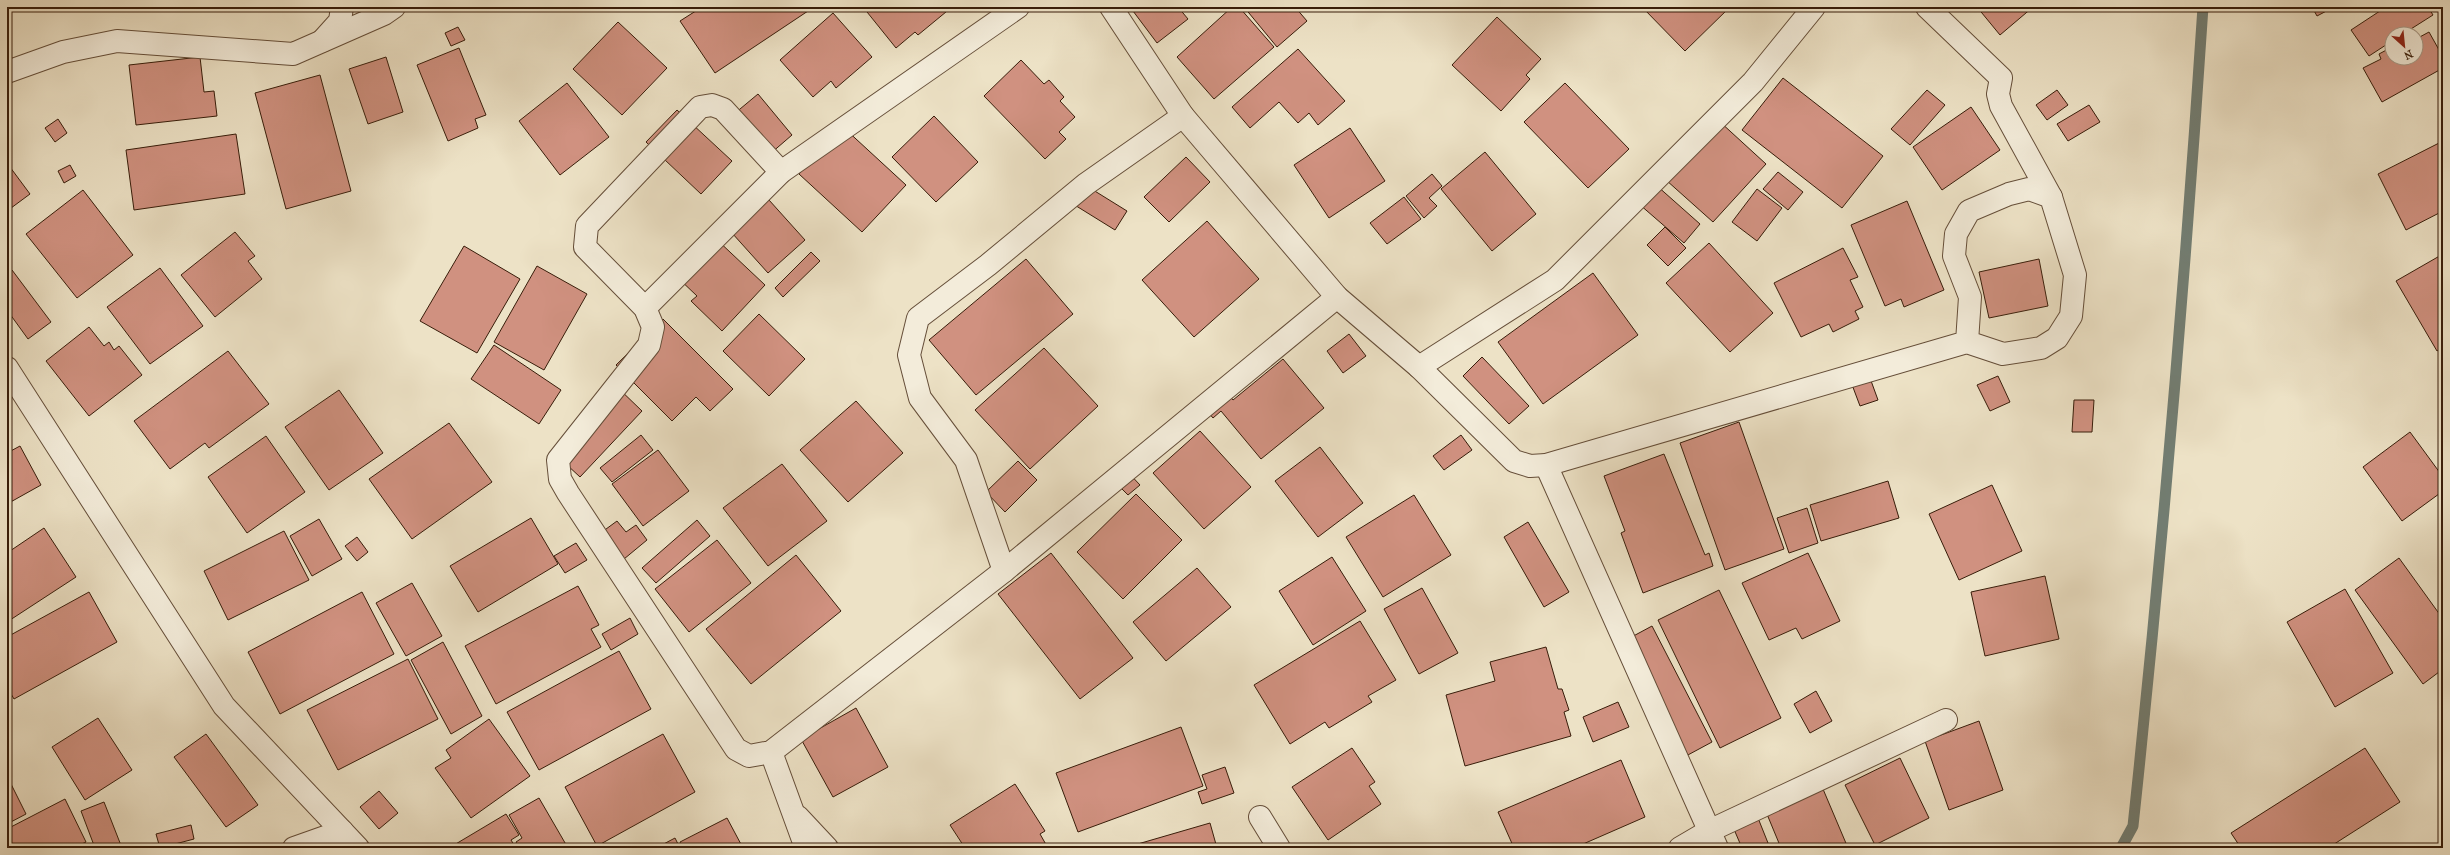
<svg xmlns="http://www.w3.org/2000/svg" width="2450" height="855" font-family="'IM FELL French Canon',serif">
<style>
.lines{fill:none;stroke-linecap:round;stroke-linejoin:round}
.stream{stroke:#727d72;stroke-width:11}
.building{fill:#d09180;stroke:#381d0a}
.street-casing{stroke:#654e39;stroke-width:24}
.street{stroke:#f3ecda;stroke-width:22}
</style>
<rect width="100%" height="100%" fill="#ede2c6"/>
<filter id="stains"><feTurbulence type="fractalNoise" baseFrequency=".005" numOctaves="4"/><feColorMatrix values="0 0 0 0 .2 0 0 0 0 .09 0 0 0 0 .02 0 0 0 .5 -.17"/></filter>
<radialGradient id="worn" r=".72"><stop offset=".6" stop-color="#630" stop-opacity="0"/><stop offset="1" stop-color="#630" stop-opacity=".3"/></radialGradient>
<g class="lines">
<!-- stream -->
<path class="stream" d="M2121 848 2133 826C2162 554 2185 281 2203 7"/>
</g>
<!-- building -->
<g class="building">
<path d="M702 7H814L715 73 680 21Z"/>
<path d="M863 7H952L918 35 915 32 896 48Z"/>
<path d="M1130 7H1178L1188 19 1157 43Z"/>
<path d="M1232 7H1239L1274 47 1214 99 1177 57Z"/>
<path d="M1244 7H1295L1307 21 1277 47Z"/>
<path d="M1642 7H1730L1685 51Z"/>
<path d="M1977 7H2033L2000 35Z"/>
<path d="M2312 7H2334L2317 16Z"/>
<path d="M2386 7H2428L2433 15 2403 34H2392V41L2369 56 2351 30Z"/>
<path d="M833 13 872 57 836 88 831 81 813 97 780 60Z"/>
<path d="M1497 17 1541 59 1526 75 1530 79 1501 111 1452 65Z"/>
<path d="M618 22 667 68 622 115 573 69Z"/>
<path d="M458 27 465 40 451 46 445 33Z"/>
<path d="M2429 32 2443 57V68L2382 102 2363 68 2381 59 2379 54 2392 47V58H2416V39Z"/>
<path d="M459 48 486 115 475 119 478 128 448 141 417 65Z"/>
<path d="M1298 49 1345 101 1318 125 1309 113 1298 123 1279 102 1250 128 1232 107Z"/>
<path d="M200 57 204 92 214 91 217 116 136 125 129 65Z"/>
<path d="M386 57 403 112 368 124 349 69Z"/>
<path d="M1021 60 1044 84 1049 80 1064 97 1060 101 1075 117 1059 132 1066 139 1045 159 984 96Z"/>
<path d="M320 75 351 191 286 209 255 93Z"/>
<path d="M1783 78 1883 156 1842 208 1742 130Z"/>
<path d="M567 83 609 137 560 175 519 121Z"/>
<path d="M1565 83 1629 149 1588 188 1524 122Z"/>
<path d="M1927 90 1945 105 1910 145 1891 129Z"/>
<path d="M2057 90 2068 105 2047 120 2036 105Z"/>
<path d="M758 94 792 135 763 160 728 119Z"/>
<path d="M2089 105 2100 122 2068 141 2057 124Z"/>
<path d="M1971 107 2000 150 1942 190 1913 147Z"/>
<path d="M677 110 732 161 701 194 646 142Z"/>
<path d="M934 116 978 162 936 202 892 157Z"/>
<path d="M58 119 67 133 55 142 45 128Z"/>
<path d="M1719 121 1766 164 1713 222 1666 180Z"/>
<path d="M843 127 906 185 862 232 799 174Z"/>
<path d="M1350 128 1385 181 1329 218 1294 165Z"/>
<path d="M236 134 245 194 134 210 126 150Z"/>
<path d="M2443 141V203L2440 204 2443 211 2406 230 2378 174Z"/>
<path d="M1485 152 1536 214 1492 251 1441 189Z"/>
<path d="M1186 157 1210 182 1169 222 1144 197Z"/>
<path d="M7 163 30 194 7 211Z"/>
<path d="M70 165 76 176 64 183 58 171Z"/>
<path d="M1778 172 1803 192 1788 210 1763 189Z"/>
<path d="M1432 174 1442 186 1429 198 1437 206 1424 218 1406 196Z"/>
<path d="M1077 180 1127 211 1115 230 1065 199Z"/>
<path d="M1656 185 1700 224 1684 243 1639 204Z"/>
<path d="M1757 189 1782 208 1757 241 1732 222Z"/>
<path d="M83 190 133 255 77 298 26 234Z"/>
<path d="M760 190 805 240 768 273 723 223Z"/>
<path d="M1404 197 1421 219 1387 244 1370 223Z"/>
<path d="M1907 201 1944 290 1904 307 1901 299 1885 306 1851 225Z"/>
<path d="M1207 221 1259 279 1194 337 1142 280Z"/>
<path d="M1665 227 1686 248 1668 266 1647 245Z"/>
<path d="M235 232 255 256 248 261 262 279 215 317 181 275Z"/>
<path d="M714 237 765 285 722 331 691 301 697 296 676 276Z"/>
<path d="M1709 243 1773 313 1730 352 1666 283Z"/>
<path d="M464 246 520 279 477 353 420 321Z"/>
<path d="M1843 248 1858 277 1850 280 1863 307 1855 311 1859 319 1833 332 1829 324 1801 337 1774 283Z"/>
<path d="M811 252 820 261 783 297 775 288Z"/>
<path d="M2443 254V347L2437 351 2396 281Z"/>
<path d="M1026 259 1073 314 976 395 929 340Z"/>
<path d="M2039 259 2048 306 1989 318 1979 272Z"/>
<path d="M537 266 587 294 544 370 494 342Z"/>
<path d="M160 268 203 326 150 364 107 307Z"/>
<path d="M12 270 51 322 28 339 7 310V273Z"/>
<path d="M1593 273 1638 335 1543 404 1498 342Z"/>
<path d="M759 314 805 359 769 396 723 351Z"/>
<path d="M663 319 733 389 710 411 696 397 672 421 616 365Z"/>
<path d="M89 327 104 346 109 342 114 350 119 346 142 375 89 416 46 361Z"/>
<path d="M1349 334 1366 356 1343 373 1327 351Z"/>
<path d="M494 345 561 390 539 424 471 379Z"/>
<path d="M1044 348 1098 406 1030 469 975 410Z"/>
<path d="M228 351 269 404 209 448 205 443 170 469 134 421Z"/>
<path d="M1482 357 1529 406 1509 424 1463 376Z"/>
<path d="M1283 359 1324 408 1261 459 1221 411 1213 418 1198 400 1219 383 1233 400Z"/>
<path d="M1866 367 1878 400 1860 406 1848 374Z"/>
<path d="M1998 376 2010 402 1990 411 1977 385Z"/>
<path d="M615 385 642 411 580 477 552 451Z"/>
<path d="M339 390 383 453 329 490 285 427Z"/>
<path d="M2074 400H2094L2092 432H2072Z"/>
<path d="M856 401 903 453 848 502 800 450Z"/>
<path d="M1739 422 1784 549 1725 570 1680 443Z"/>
<path d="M449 423 492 482 412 539 369 479Z"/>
<path d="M1200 431 1251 487 1204 529 1153 473Z"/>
<path d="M2410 432 2443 477V491L2402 521 2363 467Z"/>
<path d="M641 435 653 450 612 482 600 468Z"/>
<path d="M1461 435 1472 450 1444 470 1433 456Z"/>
<path d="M266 436 305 492 247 533 208 477Z"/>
<path d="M20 446 41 485 7 504V453Z"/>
<path d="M1320 447 1363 503 1318 537 1275 481Z"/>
<path d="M658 450 689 491 643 526 612 484Z"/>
<path d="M1664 454 1705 555 1709 553 1713 566 1643 593 1621 533 1625 531 1604 476Z"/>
<path d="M1018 461 1037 480 1005 512 986 492Z"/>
<path d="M782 464 827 521 768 566 723 508Z"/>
<path d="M1124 468 1140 485 1128 495 1112 479Z"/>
<path d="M1888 481 1899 518 1821 541 1810 505Z"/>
<path d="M1992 485 2022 551 1959 580 1929 514Z"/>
<path d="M1136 494 1182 540 1123 599 1077 552Z"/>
<path d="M1414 495 1451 555 1383 597 1346 537Z"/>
<path d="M1807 508 1818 543 1789 553 1777 518Z"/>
<path d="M531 518 558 564 478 612 450 566Z"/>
<path d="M319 519 342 559 312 576 290 536Z"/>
<path d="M697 520 710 536 656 583 642 568Z"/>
<path d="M617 521 626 532 636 525 647 540 624 559 602 532Z"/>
<path d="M1528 522 1569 592 1544 607 1504 537Z"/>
<path d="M44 528 76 577 7 622V553Z"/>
<path d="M284 531 309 580 228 620 204 571Z"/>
<path d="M357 537 368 552 357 561 345 546Z"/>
<path d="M717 540 751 583 689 632 655 589Z"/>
<path d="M576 543 587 560 565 573 554 556Z"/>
<path d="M1051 553 1133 658 1080 699 998 594Z"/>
<path d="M1808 553 1840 621 1802 639 1796 628 1769 640 1742 583Z"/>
<path d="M796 555 841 611 751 684 706 629Z"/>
<path d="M1332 557 1366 611 1313 645 1279 591Z"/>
<path d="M2399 558 2443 619V669L2423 684 2355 590Z"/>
<path d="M1197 568 1231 607 1166 661 1133 622Z"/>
<path d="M2045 576 2059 639 1985 656 1971 592Z"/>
<path d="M412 583 442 636 406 656 376 603Z"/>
<path d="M578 586 599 625 591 629 601 647 496 704 465 646Z"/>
<path d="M1422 588 1458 653 1419 674 1384 609Z"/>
<path d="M2345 589 2393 673 2335 707 2287 622Z"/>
<path d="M1719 590 1781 718 1720 748 1658 620Z"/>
<path d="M89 592 117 642 14 699 7 687V637Z"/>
<path d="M362 592 394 654 280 714 248 652Z"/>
<path d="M630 618 638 634 611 650 602 634Z"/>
<path d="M1360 621 1396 680 1368 696 1372 702 1329 728 1325 722 1290 744 1254 685Z"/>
<path d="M1652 626 1712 742 1686 756 1626 640Z"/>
<path d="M443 642 482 716 451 734 411 660Z"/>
<path d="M1546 647 1558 689H1562L1569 710 1564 712 1571 736 1465 766 1446 695 1495 681 1490 662Z"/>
<path d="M619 651 651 709 539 770 507 712Z"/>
<path d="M408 659 438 719 338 770 307 710Z"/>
<path d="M1816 691 1832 721 1810 733 1794 704Z"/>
<path d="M1618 702 1629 727 1593 742 1583 717Z"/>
<path d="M856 708 888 767 833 797 801 739Z"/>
<path d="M98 718 132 770 85 800 52 747Z"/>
<path d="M489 719 530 776 471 818 435 768 451 758 446 750Z"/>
<path d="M1979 721 2003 790 1949 810 1925 741Z"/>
<path d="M1181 727 1203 786 1078 832 1056 773Z"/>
<path d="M206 734 258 805 226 827 174 757Z"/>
<path d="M663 734 695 792 597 846 565 787Z"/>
<path d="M1352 748 1375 782 1369 786 1381 804 1328 840 1292 787Z"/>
<path d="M2365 748 2400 802 2328 848H2241L2231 833Z"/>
<path d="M1900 758 1929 818 1875 845 1845 785Z"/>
<path d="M1621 760 1645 817 1574 848H1514L1498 812Z"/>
<path d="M1225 767 1234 793 1202 804 1198 792 1207 789 1202 775Z"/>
<path d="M7 776 26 814 7 824Z"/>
<path d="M1820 782 1848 848H1781L1764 807Z"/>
<path d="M1015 784 1045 831 1040 834 1048 848H965L950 825Z"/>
<path d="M379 791 398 813 379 829 360 807Z"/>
<path d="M539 798 568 848H519L516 842 522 838 509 815Z"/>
<path d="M65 799 86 842 73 848H7V829Z"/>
<path d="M104 802 122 848H95L81 811Z"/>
<path d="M1752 803 1770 848H1742L1727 813Z"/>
<path d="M506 814 519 835 511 840 516 848H449Z"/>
<path d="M727 818 743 848H683L680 842Z"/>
<path d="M1210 823 1217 848H1124Z"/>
<path d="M191 825 194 839 160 848 156 834Z"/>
<path d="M675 838 680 848H656Z"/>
</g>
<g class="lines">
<!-- street casing -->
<g class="street-casing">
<g id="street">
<path d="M1111 7 1183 116 1337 297 1419 367 1514 461 1530 466 1546 465 1967 342 2003 354 2041 348 2057 338 2071 316 2075 275 2051 197 2029 189 2009 194 1969 211 1956 234 1954 256 1970 297 1967 342"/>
<path d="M1927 7 2001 78 1998 94 2001 106 2051 197"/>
<path d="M322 41 340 21 342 7"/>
<path d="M7 72 63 52 117 41 293 54 384 14 394 7"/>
<path d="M781 172 723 109 712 105 700 107 587 226 585 247 645 308 653 327 649 345 558 460 560 479 568 493 736 749 749 756 771 752 1004 571 1337 297"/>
<path d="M645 308 781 172 1018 7"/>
<path d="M1419 367 1555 280 1753 82 1814 7"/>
<path d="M7 368 224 706 358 848"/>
<path d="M1546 465 1717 848"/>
<path d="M1004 571 966 460 920 398 909 355 918 318 988 265 1086 184 1183 116"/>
<path d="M771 752 806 848"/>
<path d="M798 817 827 848"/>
<path d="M1260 817 1279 848"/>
<path d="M294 848 342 831"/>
<path d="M1680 848 1709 831 1946 720"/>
</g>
</g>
<!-- street -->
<use href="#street" class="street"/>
</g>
<!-- margin -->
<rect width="2450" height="855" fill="none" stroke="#ede2c6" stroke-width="24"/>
<rect x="8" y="8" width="2434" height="839" fill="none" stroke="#381d0a" stroke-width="2"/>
<rect x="12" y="12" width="2426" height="831" fill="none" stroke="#381d0a"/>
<!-- north arrow -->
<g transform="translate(2404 46) rotate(153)"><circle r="19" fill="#f3ecda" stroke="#a89987"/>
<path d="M0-3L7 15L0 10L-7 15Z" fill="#8f2418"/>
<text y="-6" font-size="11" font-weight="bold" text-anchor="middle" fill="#381d0a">N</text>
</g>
<rect width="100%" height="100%" filter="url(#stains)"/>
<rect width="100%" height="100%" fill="url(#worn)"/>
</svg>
